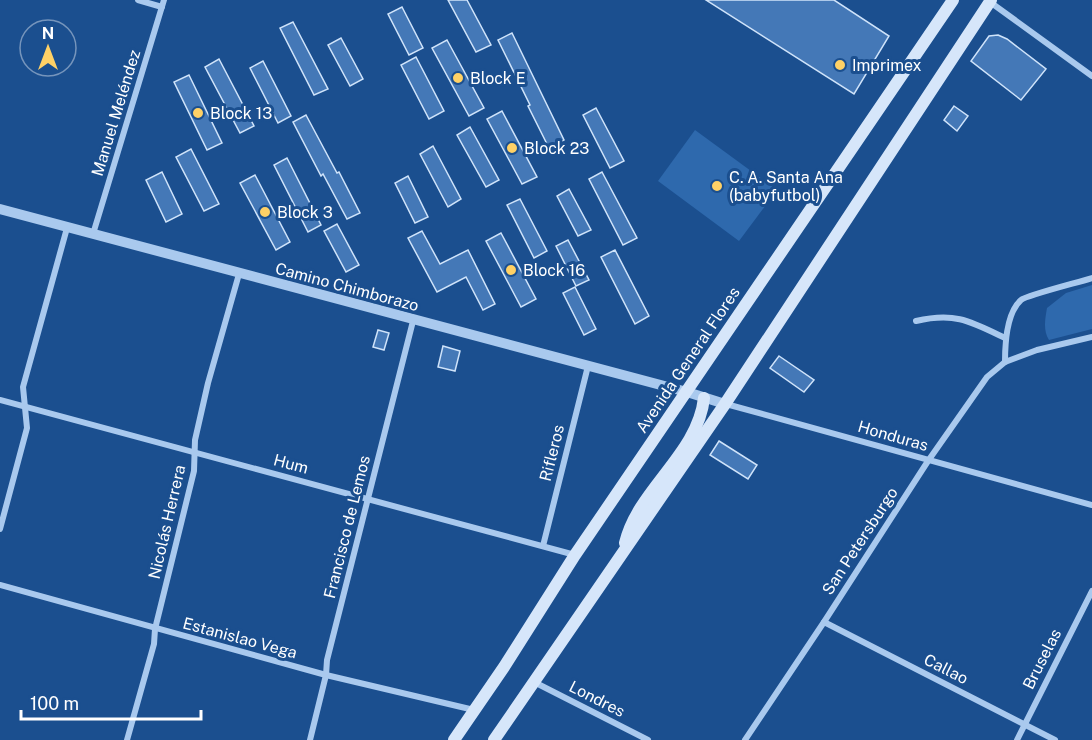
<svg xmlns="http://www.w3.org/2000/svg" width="1092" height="740" font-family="'Public Sans',sans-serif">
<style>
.green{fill:#2e69ad}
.building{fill:#4478b7;stroke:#cfe3fa;stroke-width:1.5}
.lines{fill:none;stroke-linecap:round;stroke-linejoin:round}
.minor{stroke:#a9c9ee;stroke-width:6}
.tertiary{stroke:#a9c9ee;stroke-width:10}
.secondary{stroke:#d6e6fa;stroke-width:12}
.poi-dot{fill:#ffd166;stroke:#1b4f8f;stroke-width:2}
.labels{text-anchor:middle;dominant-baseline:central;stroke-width:6;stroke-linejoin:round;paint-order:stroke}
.poi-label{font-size:16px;fill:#fff;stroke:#1b4f8f;text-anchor:start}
.street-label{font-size:16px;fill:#fff;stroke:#1b4f8f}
</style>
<rect width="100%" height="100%" fill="#1b4f8f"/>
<!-- green -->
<g class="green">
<path d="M695 130 777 190 739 241 658 181Z"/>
<path d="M1092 285V329L1049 340C1043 331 1045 319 1047 308L1066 293Z"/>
</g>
<!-- building -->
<g class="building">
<path d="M448 0H467L491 45 476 52Z"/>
<path d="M706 0H834L889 36 854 94Z"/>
<path d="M402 7 423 48 409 55 388 14Z"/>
<path d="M293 22 328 89 314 95 280 28Z"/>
<path d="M512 33 564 140 549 148 528 106 530 105 498 40Z"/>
<path d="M998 35 1007 39 1046 69 1021 100 971 61 989 36Z"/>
<path d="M341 38 363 79 350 86 328 45Z"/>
<path d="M447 40 484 108 469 116 432 48Z"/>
<path d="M416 57 444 111 429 119 401 65Z"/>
<path d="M219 59 254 126 240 133 205 67Z"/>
<path d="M263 61 291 116 278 123 250 68Z"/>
<path d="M189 75 222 143 207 150 174 82Z"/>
<path d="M954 106 968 116 957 131 944 120Z"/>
<path d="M596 108 624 161 610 168 583 115Z"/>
<path d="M502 111 537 177 522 184 487 119Z"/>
<path d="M306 115 337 173 339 172 360 213 347 219 323 174 321 176 293 122Z"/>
<path d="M470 127 499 180 486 187 457 135Z"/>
<path d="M433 146 461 199 448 207 420 154Z"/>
<path d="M191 149 219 204 204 211 176 157Z"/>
<path d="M287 158 321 225 308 232 274 165Z"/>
<path d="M162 172 182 214 166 222 146 180Z"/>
<path d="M602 172 637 238 623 245 589 179Z"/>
<path d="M255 175 290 242 276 250 240 183Z"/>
<path d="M408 176 428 217 415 223 395 183Z"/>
<path d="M569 189 591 230 578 236 557 196Z"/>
<path d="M520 199 547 251 534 258 507 205Z"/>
<path d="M337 224 359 265 346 272 324 231Z"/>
<path d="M422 231 440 264 468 250 495 304 483 310 466 277 437 292 408 238Z"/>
<path d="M501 233 536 299 521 307 486 241Z"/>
<path d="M568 240 589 280 576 286 556 246Z"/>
<path d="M615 250 649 316 635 324 601 257Z"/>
<path d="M575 287 596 329 584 335 563 293Z"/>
<path d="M378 330 389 333 384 350 373 347Z"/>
<path d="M443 346 460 351 455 371 438 367Z"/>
<path d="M779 356 814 380 804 392 770 368Z"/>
<path d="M719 441 757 465 748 479 710 455Z"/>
</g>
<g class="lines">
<!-- minor -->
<g class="minor">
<path d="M138 0 162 7"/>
<path d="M990 2 1092 76"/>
<path d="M93 234 164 0"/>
<path d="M916 321C955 312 970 321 1005 338"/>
<path d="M1005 362C1005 344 1006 313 1021 300 1027 295 1080 282 1092 278"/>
<path d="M0 400 575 555"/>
<path d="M726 404 1092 505"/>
<path d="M0 529 27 428 23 387 67 228"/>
<path d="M543 546 588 366"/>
<path d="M0 585 326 675 474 710"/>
<path d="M824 622 1055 740"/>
<path d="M534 682 648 740"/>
<path d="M127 740 154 644 155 629 194 471 195 440 208 383 239 274"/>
<path d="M310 740 326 675 327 660 413 321"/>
<path d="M745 740 824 622 928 461 987 377 1005 362 1037 350 1092 337"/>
<path d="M1017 740 1092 591"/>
</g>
<!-- tertiary -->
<path class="tertiary" d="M0 209 687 392 725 404"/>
<!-- secondary -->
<g class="secondary">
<path d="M625 543C638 489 698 454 704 398"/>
<path d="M454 740 504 667 575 555 953 0"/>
<path d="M494 740 725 404 991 0"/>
</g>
</g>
<!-- markers -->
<g class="poi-dot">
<circle cx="840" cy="65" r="6"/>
<circle cx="458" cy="78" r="6"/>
<circle cx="198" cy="113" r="6"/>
<circle cx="512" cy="148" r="6"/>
<circle cx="717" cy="186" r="6"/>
<circle cx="265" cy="212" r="6"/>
<circle cx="511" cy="270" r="6"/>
</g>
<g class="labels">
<!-- poi labels -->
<g class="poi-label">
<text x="852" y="65">Imprimex</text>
<text x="470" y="78">Block E</text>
<text x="210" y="113">Block 13</text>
<text x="524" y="148">Block 23</text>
<text x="729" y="177">C. A. Santa Ana<tspan x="729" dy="18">(babyfutbol)</tspan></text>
<text x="277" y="212">Block 3</text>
<text x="523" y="270">Block 16</text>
</g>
<!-- street labels -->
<g class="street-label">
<text transform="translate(116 113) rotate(-73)">Manuel Meléndez</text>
<text transform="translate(347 287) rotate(15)">Camino Chimborazo</text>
<text transform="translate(688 360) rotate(-56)">Avenida General Flores</text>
<text transform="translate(893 436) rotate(16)">Honduras</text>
<text transform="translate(552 453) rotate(-76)">Rifleros</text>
<text transform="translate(291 464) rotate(15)">Hum</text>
<text transform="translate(167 522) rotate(-77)">Nicolás Herrera</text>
<text transform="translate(347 527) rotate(-76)">Francisco de Lemos</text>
<text transform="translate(860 541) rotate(-57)">San Petersburgo</text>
<text transform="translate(240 638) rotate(15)">Estanislao Vega</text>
<text transform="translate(1042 659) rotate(-63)">Bruselas</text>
<text transform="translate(946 669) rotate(27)">Callao</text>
<text transform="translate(597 699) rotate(27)">Londres</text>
</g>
</g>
<!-- north arrow -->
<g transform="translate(48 48)"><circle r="28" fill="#1b4f8f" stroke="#7695bc" stroke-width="1.5"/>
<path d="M0-4.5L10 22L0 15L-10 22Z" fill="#ffd166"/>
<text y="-9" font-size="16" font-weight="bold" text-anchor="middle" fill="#ffffff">N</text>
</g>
<!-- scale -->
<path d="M21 710v9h180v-9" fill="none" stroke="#ffffff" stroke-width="3"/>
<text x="30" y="710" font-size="18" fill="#ffffff" stroke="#1b4f8f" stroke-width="4.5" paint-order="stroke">100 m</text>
</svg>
